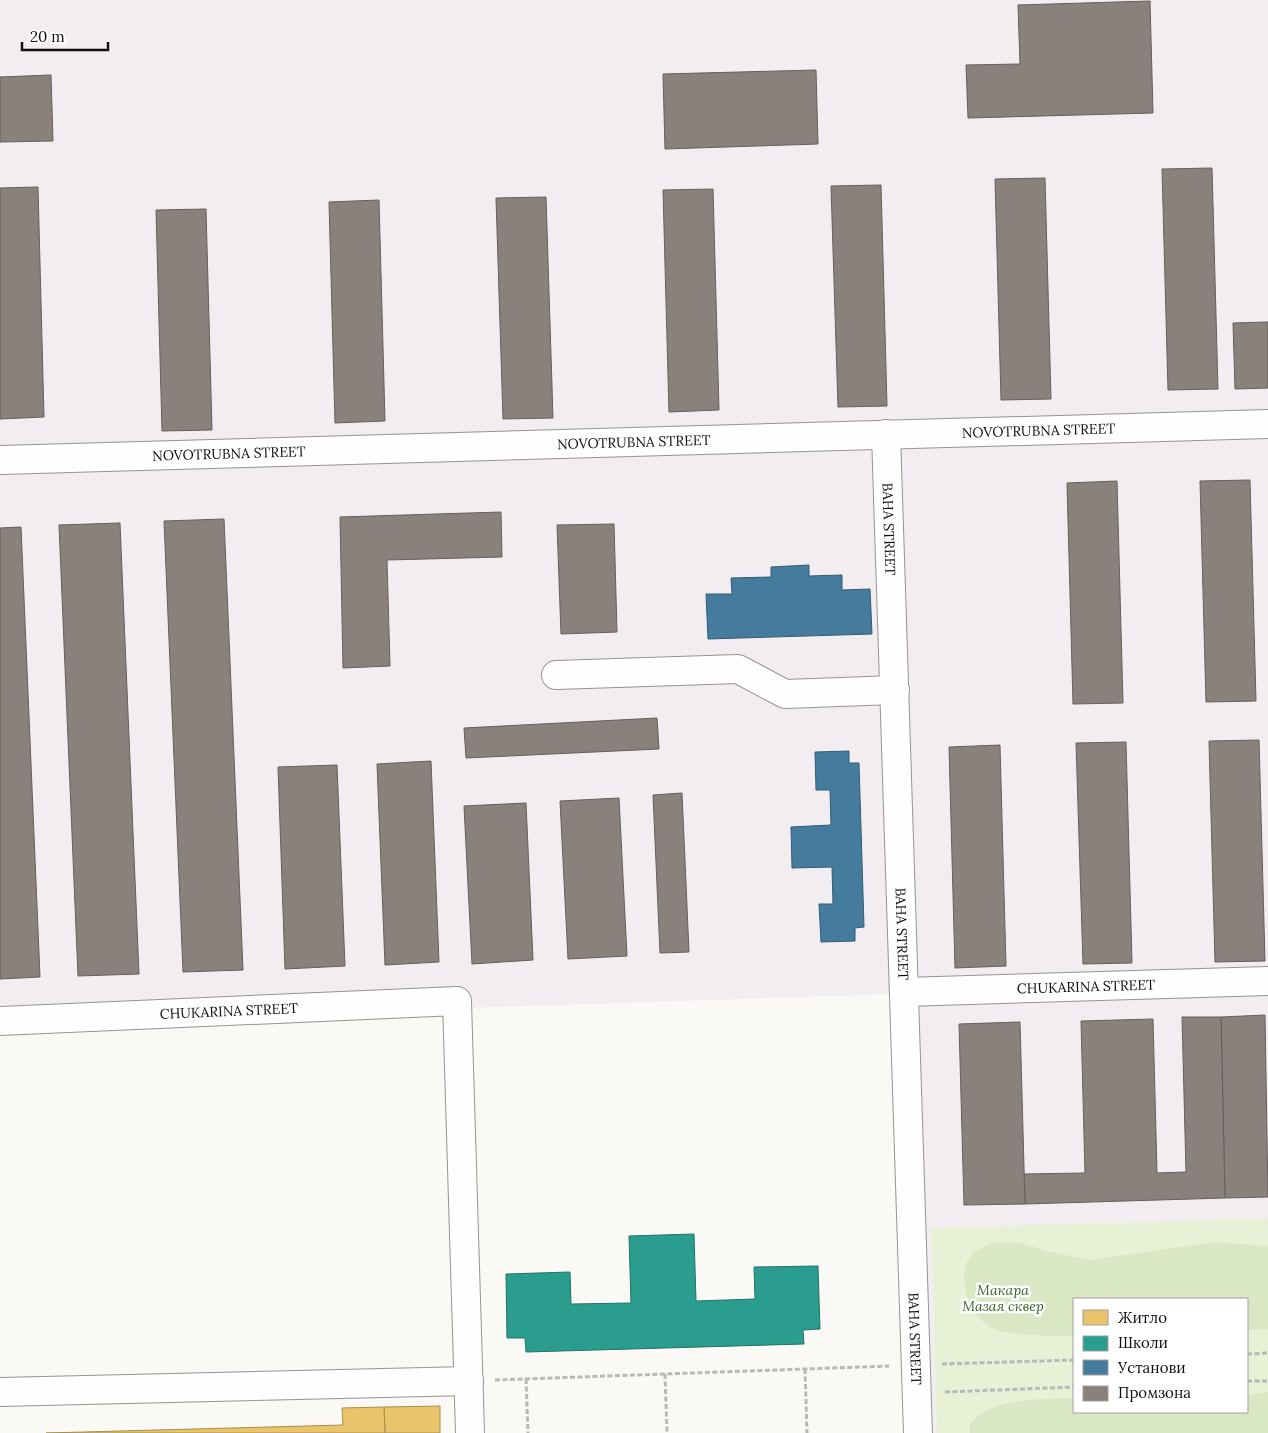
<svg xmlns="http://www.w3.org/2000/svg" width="1268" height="1433" font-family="Lora,serif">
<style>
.industrial{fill:#f2edf1}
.green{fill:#e8f0d6;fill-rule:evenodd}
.forest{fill:#dae7c4}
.homes{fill:#e9c46a;stroke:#a88e4f}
.schools{fill:#2a9d8f;stroke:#227269}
.public{fill:#457b9d;stroke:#355b72}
.industry{fill:#8a817c;stroke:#655f5b}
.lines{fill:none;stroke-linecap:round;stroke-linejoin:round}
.minor-casing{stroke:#959493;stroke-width:30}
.path{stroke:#b9b8b8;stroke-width:3;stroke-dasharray:5 2.5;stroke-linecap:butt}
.minor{stroke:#fefefe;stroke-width:28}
.labels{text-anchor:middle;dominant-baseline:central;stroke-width:5;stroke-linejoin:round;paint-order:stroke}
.street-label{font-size:14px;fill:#0f0f0f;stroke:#fff}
.park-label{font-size:14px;font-style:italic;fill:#386422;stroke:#fff}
</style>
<rect width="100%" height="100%" fill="#fbf9f5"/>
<!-- industrial -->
<path class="industrial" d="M0 0H1268V1218L931 1228 937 1433H909L894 994 467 1008 0 1026Z"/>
<!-- green -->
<path class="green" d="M1268 1218V1433H937L931 1228ZM1074 1299H1247V1412H1074Z"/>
<!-- forest -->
<g class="forest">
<path d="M995 1242 1021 1243 1046 1251 1090 1260 1215 1242 1268 1246V1329L1247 1330V1299H1074V1336C1054 1336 1007 1336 990 1327 969 1314 957 1280 969 1258 975 1249 986 1246 995 1242Z"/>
<path d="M1268 1392V1433H970V1424C993 1396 1041 1400 1074 1398V1412H1247V1395Z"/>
</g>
<!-- homes -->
<g class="homes">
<path d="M440 1406V1433H385L384 1407Z"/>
<path d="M384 1407 385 1433H46L343 1425 342 1408Z"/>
</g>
<!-- schools -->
<path class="schools" d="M694 1234 696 1301 755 1299 754 1267 818 1266 820 1329 803 1330 804 1344 526 1352 525 1338H507L506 1274 570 1272 571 1304 631 1303 629 1236Z"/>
<!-- public -->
<g class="public">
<path d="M809 565V576L842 575V590L870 589 872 634 708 639 706 594H732L731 578 771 577V567Z"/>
<path d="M849 751V763H859L864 927 855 928V941L821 942 819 904H833L832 867 792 868 791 827 831 825 830 790H816L815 752Z"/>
</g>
<!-- industry -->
<g class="industry">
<path d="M1150 1 1153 113 968 118 966 65 1020 64 1018 5Z"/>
<path d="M816 70 818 144 665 149 663 74Z"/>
<path d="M51 75 53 141 0 142V77Z"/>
<path d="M1212 168 1218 389 1168 390 1162 169Z"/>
<path d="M1045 178 1051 399 1001 400 995 179Z"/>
<path d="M881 185 887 406 838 407 831 186Z"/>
<path d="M38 187 44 417 0 419V188Z"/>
<path d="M713 189 719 410 669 412 663 190Z"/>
<path d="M546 197 553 418 503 419 496 198Z"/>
<path d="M379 200 385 421 335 423 329 202Z"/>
<path d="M206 209 212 430 162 431 156 210Z"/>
<path d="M1268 322V388L1235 389 1233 323Z"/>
<path d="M1250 480 1256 701 1206 702 1200 481Z"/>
<path d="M1117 481 1123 703 1073 704 1067 483Z"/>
<path d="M501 512 502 557 387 560 390 666 343 668 340 517Z"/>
<path d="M224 519 243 970 183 972 164 521Z"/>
<path d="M120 523 139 974 78 976 59 525Z"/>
<path d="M614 524 617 632 561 634 557 525Z"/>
<path d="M21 527 40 977 0 979V528Z"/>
<path d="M657 718 659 749 466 758 464 728Z"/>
<path d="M1259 740 1265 961 1215 962 1209 741Z"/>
<path d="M1126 742 1132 963 1083 964 1076 743Z"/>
<path d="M1000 745 1006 966 955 968 949 747Z"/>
<path d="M431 761 439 962 385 965 377 764Z"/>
<path d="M337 765 345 966 285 969 278 767Z"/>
<path d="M682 793 689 952 660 953 653 795Z"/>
<path d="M619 798 627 956 568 959 560 801Z"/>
<path d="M526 803 533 960 472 964 464 806Z"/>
<path d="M1265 1015 1268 1197 1225 1198 1221 1017Z"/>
<path d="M1182 1017H1221L1225 1198 1025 1204 1024 1174 1085 1173 1081 1021 1153 1019 1157 1173 1186 1172Z"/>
<path d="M1020 1022 1025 1204 964 1205 959 1024Z"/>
</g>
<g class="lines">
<!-- minor casing -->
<g class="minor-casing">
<g id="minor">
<path id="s1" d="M886 434 918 1433"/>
<path id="s2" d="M0 460 1268 424"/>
<path d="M556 675 738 669 785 694 895 690"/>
<path id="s3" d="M904 992 1268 981"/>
<path id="s4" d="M0 1021 457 1001 470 1433"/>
<path d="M0 1392 469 1381"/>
</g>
</g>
<!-- path -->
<g class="path">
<path d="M1247 1354 1268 1353"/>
<path d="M942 1364 1074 1360"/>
<path d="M805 1369 807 1433"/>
<path d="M665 1374 667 1433"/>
<path d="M526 1379 528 1433"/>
<path d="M495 1380 889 1366"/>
<path d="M1247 1381H1268"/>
<path d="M945 1392 1074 1387"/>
</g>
<!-- minor -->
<use href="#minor" class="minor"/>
</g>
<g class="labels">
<!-- street labels -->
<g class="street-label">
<text stroke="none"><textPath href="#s2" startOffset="1039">NOVOTRUBNA STREET</textPath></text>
<text stroke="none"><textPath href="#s2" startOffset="634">NOVOTRUBNA STREET</textPath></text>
<text stroke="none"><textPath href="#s2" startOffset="229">NOVOTRUBNA STREET</textPath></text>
<text stroke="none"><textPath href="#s1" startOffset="95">BAHA STREET</textPath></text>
<text stroke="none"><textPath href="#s1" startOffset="500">BAHA STREET</textPath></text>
<text stroke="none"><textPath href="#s3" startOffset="182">CHUKARINA STREET</textPath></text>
<text stroke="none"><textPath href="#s4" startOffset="229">CHUKARINA STREET</textPath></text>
<text stroke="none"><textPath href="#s1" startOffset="905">BAHA STREET</textPath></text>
</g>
<!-- park labels -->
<g class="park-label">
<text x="1003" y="1290">Макара<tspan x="1003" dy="16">Мазая сквер</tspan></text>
</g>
</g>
<!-- legend -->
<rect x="1073" y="1298" width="175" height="115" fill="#ffffff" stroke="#9f9f9f"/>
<rect x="1083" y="1310" width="25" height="15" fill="#e9c46a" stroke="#9f9f9f"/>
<text x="1118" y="1323" font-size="15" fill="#0f0f0f">Житло</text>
<rect x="1083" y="1336" width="25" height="15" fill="#2a9d8f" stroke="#9f9f9f"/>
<text x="1118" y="1348" font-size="15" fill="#0f0f0f">Школи</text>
<rect x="1083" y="1360" width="25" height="15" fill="#457b9d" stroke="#9f9f9f"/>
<text x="1118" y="1373" font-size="15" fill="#0f0f0f">Установи</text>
<rect x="1083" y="1386" width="25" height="15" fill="#8a817c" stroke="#9f9f9f"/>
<text x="1118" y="1398" font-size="15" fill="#0f0f0f">Промзона</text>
<!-- scale -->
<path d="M22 42v8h86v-8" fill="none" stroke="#0f0f0f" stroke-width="2.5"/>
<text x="30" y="42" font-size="15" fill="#0f0f0f" stroke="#ffffff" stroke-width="4" paint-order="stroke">20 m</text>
</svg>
